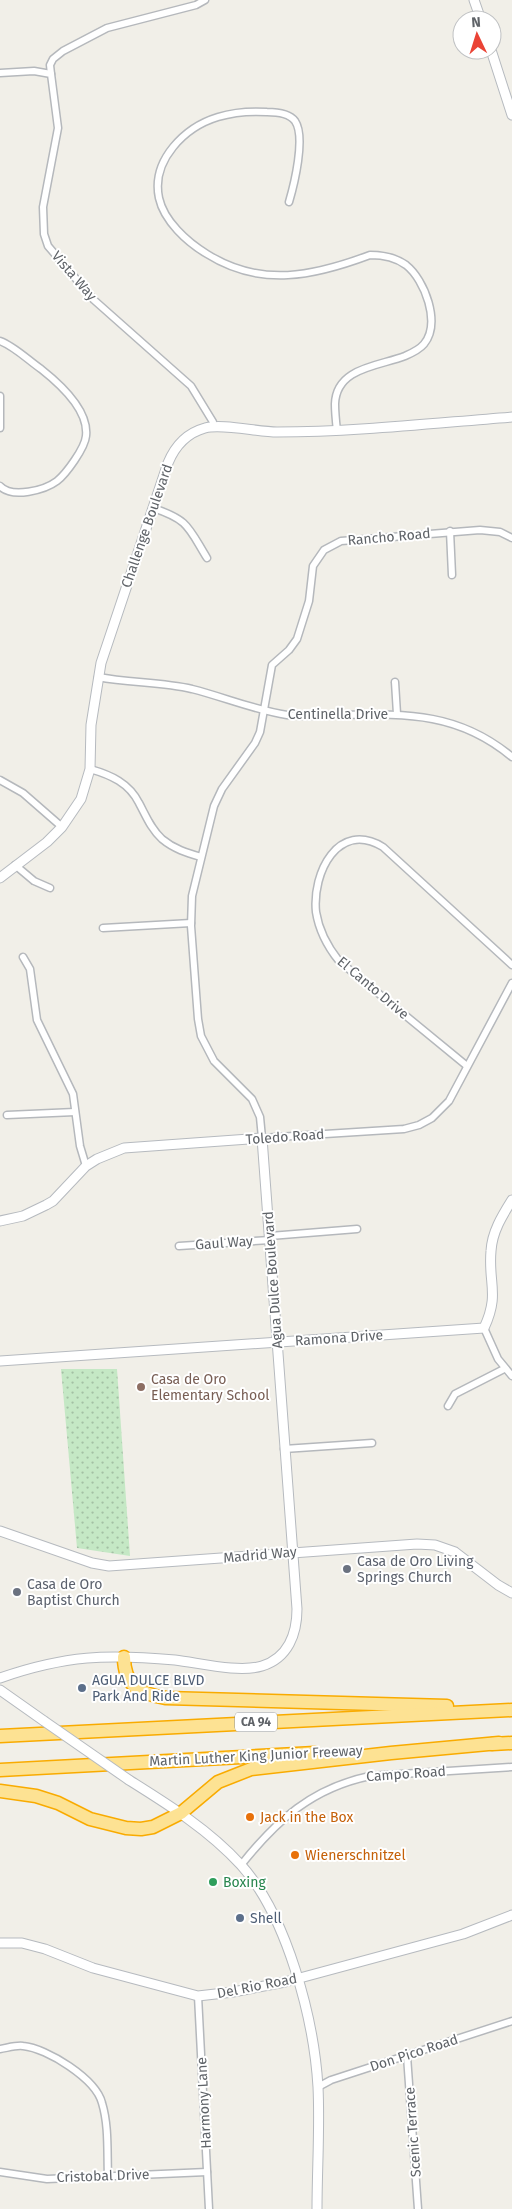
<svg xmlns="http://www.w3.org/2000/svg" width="512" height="2209" font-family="'Fira Sans',sans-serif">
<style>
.green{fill:url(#green-dots)}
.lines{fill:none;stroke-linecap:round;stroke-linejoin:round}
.street-casing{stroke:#b5b8bc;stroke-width:9}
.secondary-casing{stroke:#b6babf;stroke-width:11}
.highway-casing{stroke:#f9ab00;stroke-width:15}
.street{stroke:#fff;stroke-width:6}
.secondary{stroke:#fff;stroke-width:9}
.highway{stroke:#fde293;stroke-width:12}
.secondary-bridge-casing{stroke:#b6babf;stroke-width:11;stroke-linecap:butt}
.secondary-bridge{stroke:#fff;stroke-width:9}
.education-dot{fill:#8d6e63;stroke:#fff;stroke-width:2}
.worship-dot{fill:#6b7280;stroke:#fff;stroke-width:2}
.service-dot{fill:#5c6f8a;stroke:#fff;stroke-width:2}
.food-dot{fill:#e8710a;stroke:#fff;stroke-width:2}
.leisure-dot{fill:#2e9e5b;stroke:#fff;stroke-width:2}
.labels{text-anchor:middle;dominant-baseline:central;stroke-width:4;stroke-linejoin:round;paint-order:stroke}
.shield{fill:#fff;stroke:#8f9295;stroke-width:1}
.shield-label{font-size:12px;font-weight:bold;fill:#5f6368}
.street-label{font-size:14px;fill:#5f6368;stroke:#fff}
.education-label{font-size:14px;fill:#785e54;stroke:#fff;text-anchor:start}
.worship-label{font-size:14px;fill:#5b616d;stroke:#fff;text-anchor:start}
.service-label{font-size:14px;fill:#4e5e75;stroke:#fff;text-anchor:start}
.food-label{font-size:14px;fill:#c56008;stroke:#fff;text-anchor:start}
.leisure-label{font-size:14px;fill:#27864d;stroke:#fff;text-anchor:start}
</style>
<defs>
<pattern id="green-dots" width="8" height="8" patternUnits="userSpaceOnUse" patternTransform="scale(1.25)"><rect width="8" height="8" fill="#c5e8c5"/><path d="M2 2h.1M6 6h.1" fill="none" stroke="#a3c0a4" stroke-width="1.8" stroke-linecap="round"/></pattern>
</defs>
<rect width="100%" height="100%" fill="#f1efe8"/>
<!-- green -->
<path class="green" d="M61 1369H117L130 1556 77 1548Z"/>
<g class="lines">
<!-- street casing -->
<g class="street-casing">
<g id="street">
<path d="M0 73 34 71 51 74 58 128 43 207 44 234 48 246 94 300 191 386 213 422V426"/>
<path d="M51 74 50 65 53 59 63 51 107 28 196 5 205 0"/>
<path d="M289 202C294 185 306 137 295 121 289 113 276 112 267 112 251 111 234 112 218 117 185 127 151 160 159 198 164 221 187 242 207 254 261 288 314 276 370 255 383 255 395 257 406 265 425 280 441 323 424 344 419 350 412 353 405 356 380 366 336 367 335 404 335 413 336 422 337 431"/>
<path d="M0 341C14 346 28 360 41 369 60 384 89 410 86 436 85 448 66 474 57 481 45 490 12 499 0 486"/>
<path d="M0 396V428"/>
<path d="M153 508C189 520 188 527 207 558"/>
<path d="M450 531 452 575"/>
<path d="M512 538 500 532 480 530 341 541 324 550 313 566 309 601 297 639 289 650 272 665 260 732 255 743 222 789 214 806 192 896 191 926 198 1019 201 1036 214 1061 252 1099 260 1117 262 1138 404 1129 419 1125 432 1118 449 1101 512 983"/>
<path d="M98 677C129 683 161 682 192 689 224 697 254 710 287 715 304 717 320 715 336 715 404 714 457 711 512 757"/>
<path d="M395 682 397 714"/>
<path d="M90 769C111 775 129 783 139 803 146 816 151 829 162 839 174 849 187 853 201 857"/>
<path d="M0 780 23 793 62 827"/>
<path d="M15 865 34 881 50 888"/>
<path d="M103 928 191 923"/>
<path d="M23 957 30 969 37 1020 73 1094 80 1146 86 1166"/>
<path d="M467 1066 339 961C327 946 319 931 316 912 312 873 338 820 383 847L512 965"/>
<path d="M7 1115 75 1112"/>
<path d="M270 1236 357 1229"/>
<path d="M179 1246 270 1240"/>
<path d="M484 1328 498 1359 512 1376"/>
<path d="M448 1406 455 1394 504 1369"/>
<path d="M284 1449 372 1443"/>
<path d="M241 1865C277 1820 312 1788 370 1776L512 1767"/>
<path d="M198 1996 209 2209"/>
<path d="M0 2049C7 2048 16 2045 23 2046 47 2048 96 2079 102 2103 109 2126 107 2153 108 2176"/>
<path d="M407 2056 418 2209"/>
<path d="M318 2087 331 2080 512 2021"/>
<path d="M0 2172 47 2179 207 2172"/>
</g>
</g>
<!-- secondary casing -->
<g class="secondary-casing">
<g id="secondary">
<path d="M474 0 481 20"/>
<path d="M491 50 512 115"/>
<path d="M0 878 47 842 62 827 81 799 90 769 91 725 101 663 168 463C175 446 187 433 205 428 221 423 258 432 277 432 355 432 434 423 512 417"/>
<path d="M0 1221 23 1216 46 1205 53 1201 86 1166 97 1159 124 1148 262 1138 297 1609C297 1634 288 1658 262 1666 239 1673 200 1663 175 1660 107 1654 66 1655 0 1678"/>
<path d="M0 1361 484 1328C500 1294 488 1283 491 1251 492 1232 502 1216 512 1200"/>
<path d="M0 1531 92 1563 109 1566 417 1544 435 1545 455 1552 498 1585 512 1593"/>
<path d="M0 1690 44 1721"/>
<path d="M129 1780C169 1805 209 1830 241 1865 287 1916 314 2019 318 2087 320 2128 317 2169 317 2209"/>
<path d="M0 1943H22L45 1949 93 1968 198 1996 233 1992 285 1982 463 1934 512 1915"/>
</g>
</g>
<!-- highway casing -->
<g class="highway-casing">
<g id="highway">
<path d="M124 1657C124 1686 140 1694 166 1698L447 1706"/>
<path d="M0 1736 512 1710"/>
<path d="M492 1744 512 1743"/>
<path d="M0 1770 315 1753"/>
<path d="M0 1791 36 1796 58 1803 90 1819 126 1828 141 1829 153 1827 181 1813 218 1782 251 1769 391 1753 499 1743"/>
</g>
</g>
<!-- street -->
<use href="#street" class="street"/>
<!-- secondary -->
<use href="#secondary" class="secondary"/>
<!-- highway -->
<use href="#highway" class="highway"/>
<!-- secondary-bridge casing -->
<g class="secondary-bridge-casing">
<path id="secondary-bridge" d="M44 1721 129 1780"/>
</g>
<!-- secondary-bridge -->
<use href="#secondary-bridge" class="secondary-bridge"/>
</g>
<!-- markers -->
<circle class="education-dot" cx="141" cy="1387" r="5"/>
<g class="worship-dot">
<circle cx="347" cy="1569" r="5"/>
<circle cx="17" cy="1592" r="5"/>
</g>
<g class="service-dot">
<circle cx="82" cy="1688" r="5"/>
<circle cx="240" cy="1918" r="5"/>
</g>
<g class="food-dot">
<circle cx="250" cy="1817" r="5"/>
<circle cx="295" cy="1855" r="5"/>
</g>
<circle class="leisure-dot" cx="213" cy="1882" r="5"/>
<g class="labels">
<!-- shield labels -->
<rect class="shield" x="235" y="1712.5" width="42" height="19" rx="4"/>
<g class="shield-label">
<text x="256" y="1722">CA 94</text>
</g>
<!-- street labels -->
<g class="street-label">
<text transform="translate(74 276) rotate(49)">Vista Way</text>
<text transform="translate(147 526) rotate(-71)">Challenge Boulevard</text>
<text transform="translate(389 537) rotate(-5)">Rancho Road</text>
<text x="338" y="714">Centinella Drive</text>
<text transform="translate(373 988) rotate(40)">El Canto Drive</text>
<text transform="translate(285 1137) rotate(-4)">Toledo Road</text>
<text transform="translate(224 1243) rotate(-4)">Gaul Way</text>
<text transform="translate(273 1280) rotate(-94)">Agua Dulce Boulevard</text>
<text transform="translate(339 1338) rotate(-4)">Ramona Drive</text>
<text transform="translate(260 1555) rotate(-5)">Madrid Way</text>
<text transform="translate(256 1756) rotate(-3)">Martin Luther King Junior Freeway</text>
<text transform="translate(406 1774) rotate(-4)">Campo Road</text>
<text transform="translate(257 1986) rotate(-11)">Del Rio Road</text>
<text transform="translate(414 2053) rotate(-18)">Don Pico Road</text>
<text transform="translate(204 2103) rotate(-93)">Harmony Lane</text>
<text transform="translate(413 2132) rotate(-94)">Scenic Terrace</text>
<text transform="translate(103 2176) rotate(-2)">Cristobal Drive</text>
</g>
<!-- education labels -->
<g class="education-label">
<text x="151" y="1379">Casa de Oro<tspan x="151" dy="16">Elementary School</tspan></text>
</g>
<!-- worship labels -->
<g class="worship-label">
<text x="357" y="1561">Casa de Oro Living<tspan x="357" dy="16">Springs Church</tspan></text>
<text x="27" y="1584">Casa de Oro<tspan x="27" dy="16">Baptist Church</tspan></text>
</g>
<!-- service labels -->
<g class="service-label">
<text x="92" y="1680">AGUA DULCE BLVD<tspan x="92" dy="16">Park And Ride</tspan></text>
<text x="250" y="1918">Shell</text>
</g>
<!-- food labels -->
<g class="food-label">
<text x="260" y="1817">Jack in the Box</text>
<text x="305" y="1855">Wienerschnitzel</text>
</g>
<!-- leisure labels -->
<g class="leisure-label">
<text x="223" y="1882">Boxing</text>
</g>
</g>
<!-- north arrow -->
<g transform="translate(477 35) rotate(356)"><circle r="24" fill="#ffffff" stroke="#bfc1c3"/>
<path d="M0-4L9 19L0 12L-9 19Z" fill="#ea4335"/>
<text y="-8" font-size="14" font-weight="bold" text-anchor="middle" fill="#5f6368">N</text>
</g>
</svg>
